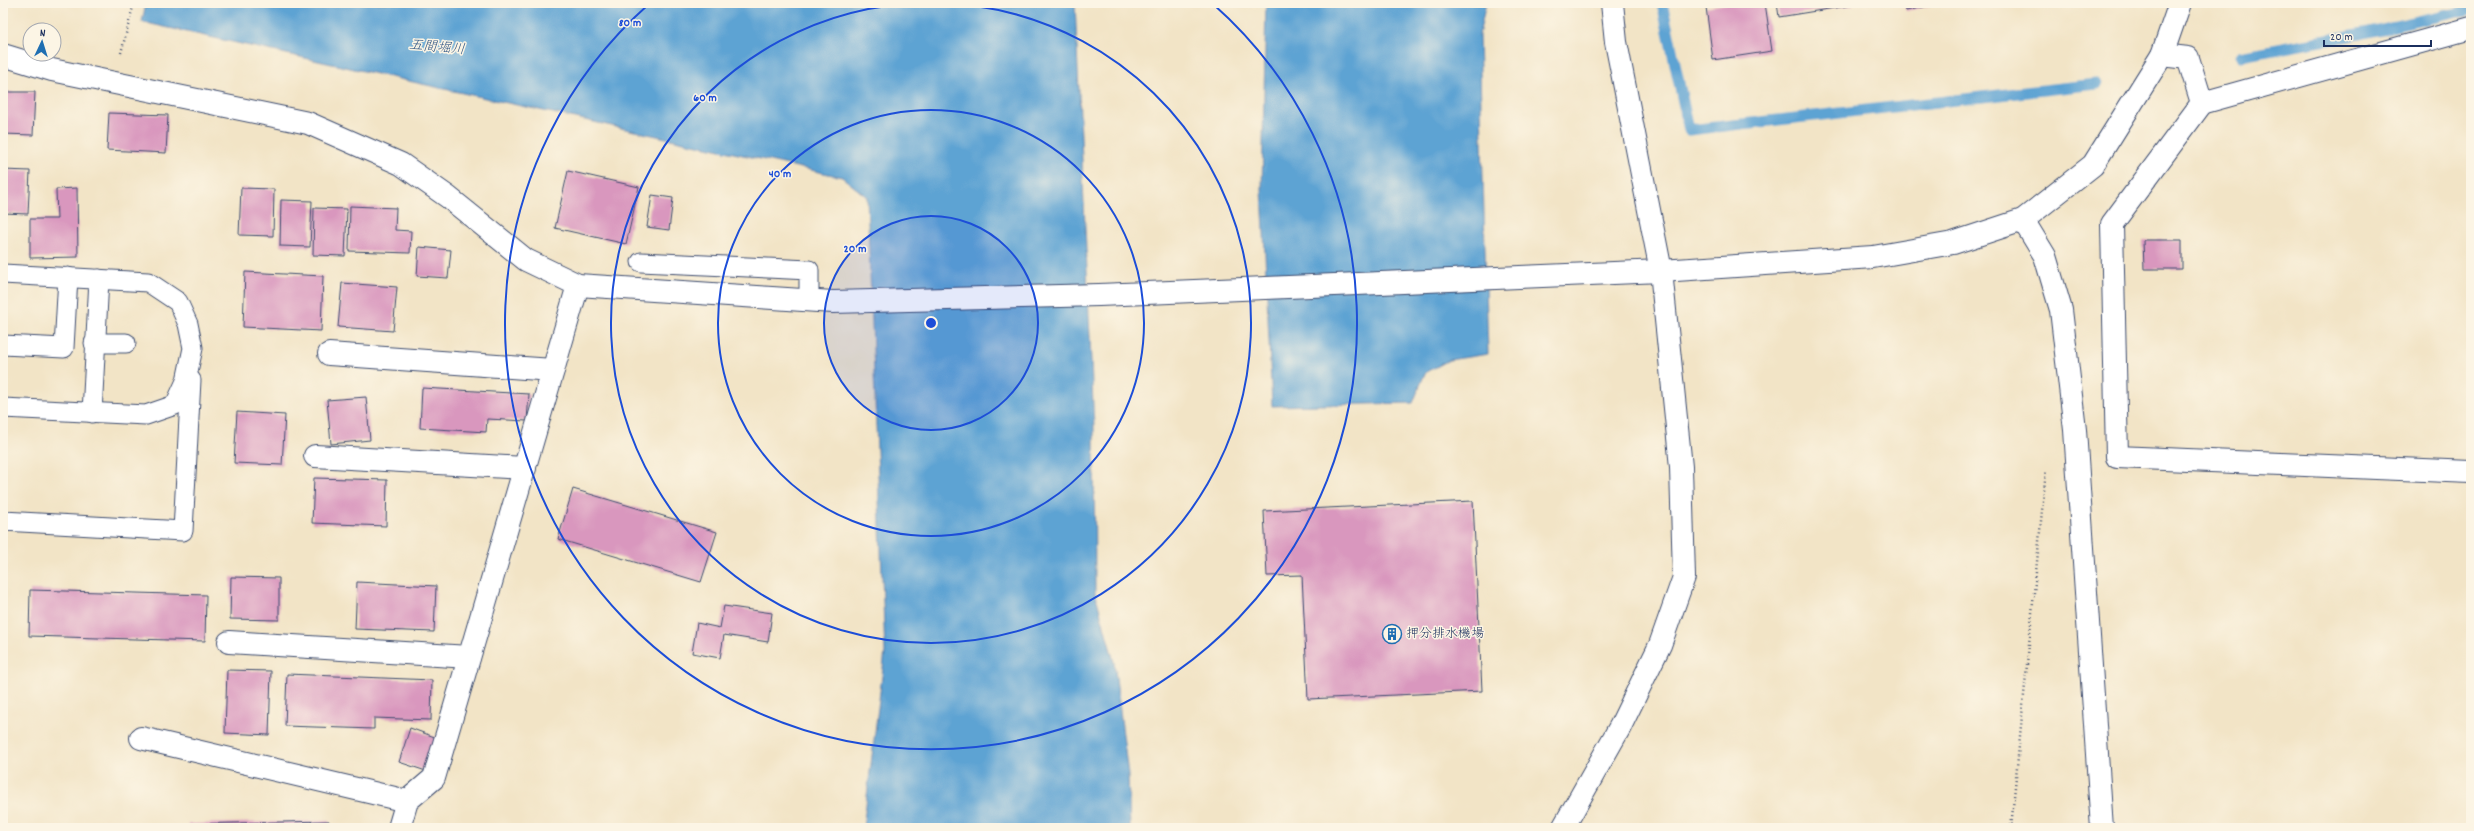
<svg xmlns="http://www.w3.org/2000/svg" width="2474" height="831" font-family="Dekko,'Klee One',sans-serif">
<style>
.water{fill:#5da3d3;stroke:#3c6998}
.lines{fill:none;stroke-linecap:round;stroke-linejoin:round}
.stream{stroke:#5da3d3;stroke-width:11}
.building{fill:#d997be}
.service-casing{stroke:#3b4a6e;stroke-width:21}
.minor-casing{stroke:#3b4a6e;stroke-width:24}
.path{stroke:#3b4a6e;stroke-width:2.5;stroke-dasharray:1 3;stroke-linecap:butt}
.service{stroke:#fff;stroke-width:19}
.minor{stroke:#fff;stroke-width:22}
.ring{fill:none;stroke:#1d4ed8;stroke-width:2}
.labels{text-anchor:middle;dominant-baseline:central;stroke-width:3;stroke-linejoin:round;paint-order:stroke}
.poi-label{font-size:13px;fill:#1b2f5e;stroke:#fcf5e5;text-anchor:start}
.water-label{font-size:14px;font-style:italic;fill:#325887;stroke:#fcf5e5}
.centre{fill:#1d4ed8;stroke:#fcf5e5;stroke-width:2}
.ring-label{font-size:12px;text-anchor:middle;font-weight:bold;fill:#1d4ed8;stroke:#fcf5e5;stroke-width:3;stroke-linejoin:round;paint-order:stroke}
</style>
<rect width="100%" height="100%" fill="#fcf5e5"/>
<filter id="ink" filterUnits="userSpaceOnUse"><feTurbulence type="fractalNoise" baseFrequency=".025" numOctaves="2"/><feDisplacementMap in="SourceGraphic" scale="8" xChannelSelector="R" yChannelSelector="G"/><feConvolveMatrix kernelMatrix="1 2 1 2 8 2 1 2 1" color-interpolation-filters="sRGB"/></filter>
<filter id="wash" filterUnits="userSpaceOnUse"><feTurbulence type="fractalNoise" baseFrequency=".012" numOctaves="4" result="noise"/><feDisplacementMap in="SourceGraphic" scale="16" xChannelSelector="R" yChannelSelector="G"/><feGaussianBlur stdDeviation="0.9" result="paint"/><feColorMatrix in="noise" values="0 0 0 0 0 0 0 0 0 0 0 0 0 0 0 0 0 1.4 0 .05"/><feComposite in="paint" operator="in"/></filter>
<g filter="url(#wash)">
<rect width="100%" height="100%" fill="#f2e4c6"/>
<!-- water -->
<g class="water">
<path d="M146 3H1075L1094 427 1095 593 1114 662 1128 775 1130 828H863L885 652 867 197 842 177 142 22Z"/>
<path d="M1266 3H1486L1479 35 1488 354 1449 360 1425 373 1413 403 1272 406 1262 189Z"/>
</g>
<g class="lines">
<!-- stream -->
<g class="stream">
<path d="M1662 3 1689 130 2097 84"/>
<path d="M2241 56 2364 33 2471 9"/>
</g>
</g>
<g id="blocks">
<!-- building -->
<g class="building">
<path d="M1731 3H1765L1772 51 1713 60 1706 7Z"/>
<path d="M1777 3H1853V5L1779 17Z"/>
<path d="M1904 3H1937V4L1906 11Z"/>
<path d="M3 92H35L33 135 3 134Z"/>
<path d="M109 113 168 115 166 153 107 150Z"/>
<path d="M3 170 30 171 28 214 3 213Z"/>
<path d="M568 171 639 187 626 244 555 228Z"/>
<path d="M77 188 78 257 30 258V219H57L56 189Z"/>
<path d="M241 188 274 189 273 236 239 235Z"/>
<path d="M652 195 673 198 669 230 647 227Z"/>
<path d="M281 200 312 201 310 247 280 246Z"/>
<path d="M350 206 396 208 395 230 411 231 410 253 349 251Z"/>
<path d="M314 208 347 209 345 256 313 255Z"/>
<path d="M2143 240H2182V269H2144Z"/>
<path d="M419 247 451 250 448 278 417 276Z"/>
<path d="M245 272 323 276 321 331 243 327Z"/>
<path d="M342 283 397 287 393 331 338 327Z"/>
<path d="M422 388 529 394 527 421 487 419 486 432 420 428Z"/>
<path d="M366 397 370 440 331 444 327 400Z"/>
<path d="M237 412 285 415 282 465 234 463Z"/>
<path d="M314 478 387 480 386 526 312 523Z"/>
<path d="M573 489 717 532 701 582 558 539Z"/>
<path d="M1473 501 1482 691 1308 699 1302 575 1267 576 1264 511Z"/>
<path d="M231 577 279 578V620L230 619Z"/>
<path d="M357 582 436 586 434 632 355 629Z"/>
<path d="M30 590 206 595 205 641 29 636Z"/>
<path d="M724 606 772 613 768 642 724 635 720 658 692 653 697 623 720 628Z"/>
<path d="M227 670 271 671 269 735 225 733Z"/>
<path d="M287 674 432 680 431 720 374 718V729L285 726Z"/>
<path d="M410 728 440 739 429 772 399 762Z"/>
<path d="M329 821V828H188V824Z"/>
</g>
</g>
</g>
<g filter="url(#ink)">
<use href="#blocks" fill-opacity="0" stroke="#3b4a6e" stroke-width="1"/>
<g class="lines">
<!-- service casing -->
<g class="service-casing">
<g id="service">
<path d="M641 262 809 270V300"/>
<path d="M3 274 148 282 178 302 188 324 193 348 186 381 175 405 146 415 3 408"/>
<path d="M94 343H126"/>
<path d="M3 345 64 348 68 277"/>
<path d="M92 413 99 279"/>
<path d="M3 521 183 531 191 380"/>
</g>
</g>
<!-- minor casing -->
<g class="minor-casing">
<g id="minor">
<path d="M3 55 52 70 308 123 401 164 448 197 526 260 578 285 833 302 1099 295 1661 271 1873 257 1953 243 2023 220 2093 165 2162 55 2180 3"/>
<path d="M2162 55 2188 58 2202 103 2471 28"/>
<path d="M2202 103 2112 224 2117 457 2471 472"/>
<path d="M2023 220 2045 256 2061 310 2075 430 2102 828"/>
<path d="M329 354 553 370"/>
<path d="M315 456 525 468"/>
<path d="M229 642 469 657"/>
<path d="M141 738 407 801"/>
<path d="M399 828 407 801 434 778 578 285"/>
<path d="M1563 828 1620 727 1660 645 1684 577 1681 467 1661 271 1616 42 1612 3"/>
</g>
</g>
<!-- path -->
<g class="path">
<path d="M121 53 134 3"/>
<path d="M2011 828 2046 470"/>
</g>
<!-- service -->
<use href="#service" class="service"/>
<!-- minor -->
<use href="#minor" class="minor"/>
</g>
</g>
<!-- distance rings -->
<circle cx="931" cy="323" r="107" fill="#1d4ed8" fill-opacity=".12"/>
<g class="ring">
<circle cx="931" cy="323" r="107"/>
<circle cx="931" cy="323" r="213"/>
<path d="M934 3A320 320 0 1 1 928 3"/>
<path d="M1213 4A426 426 0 1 1 649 4"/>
</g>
<!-- icons -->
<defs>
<g id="building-ring" transform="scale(1)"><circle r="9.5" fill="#fcf5e5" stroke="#1f6fb2" stroke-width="1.5"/><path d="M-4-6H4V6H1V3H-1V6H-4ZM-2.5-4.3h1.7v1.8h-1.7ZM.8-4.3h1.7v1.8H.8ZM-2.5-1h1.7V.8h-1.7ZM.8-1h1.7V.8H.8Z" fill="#1f6fb2"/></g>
</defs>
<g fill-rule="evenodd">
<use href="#building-ring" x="1392" y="634"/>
</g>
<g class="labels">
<!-- poi labels -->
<g class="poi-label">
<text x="1406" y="634">押分排水機場</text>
</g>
<!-- water labels -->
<g class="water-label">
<text transform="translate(437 48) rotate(5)">五間堀川</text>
</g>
</g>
<circle cx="931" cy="323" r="6" class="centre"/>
<g class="ring-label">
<text x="630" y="26">80 m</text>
<text x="705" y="101">60 m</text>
<text x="780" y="177">40 m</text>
<text x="855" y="252">20 m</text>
</g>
<!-- margin -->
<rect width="2474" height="831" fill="none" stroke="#fcf5e5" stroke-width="16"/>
<!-- north arrow -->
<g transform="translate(42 42) rotate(4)"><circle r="19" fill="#fcf5e5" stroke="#a2a6af"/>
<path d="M0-3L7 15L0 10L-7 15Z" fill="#1f6fb2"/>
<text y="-6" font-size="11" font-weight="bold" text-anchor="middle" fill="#1b2f5e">N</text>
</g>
<!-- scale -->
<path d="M2324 40v6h107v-6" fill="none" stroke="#1b2f5e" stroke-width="2"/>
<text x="2330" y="40" font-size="12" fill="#1b2f5e" stroke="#fcf5e5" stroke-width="3" paint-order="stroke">20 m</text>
</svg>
